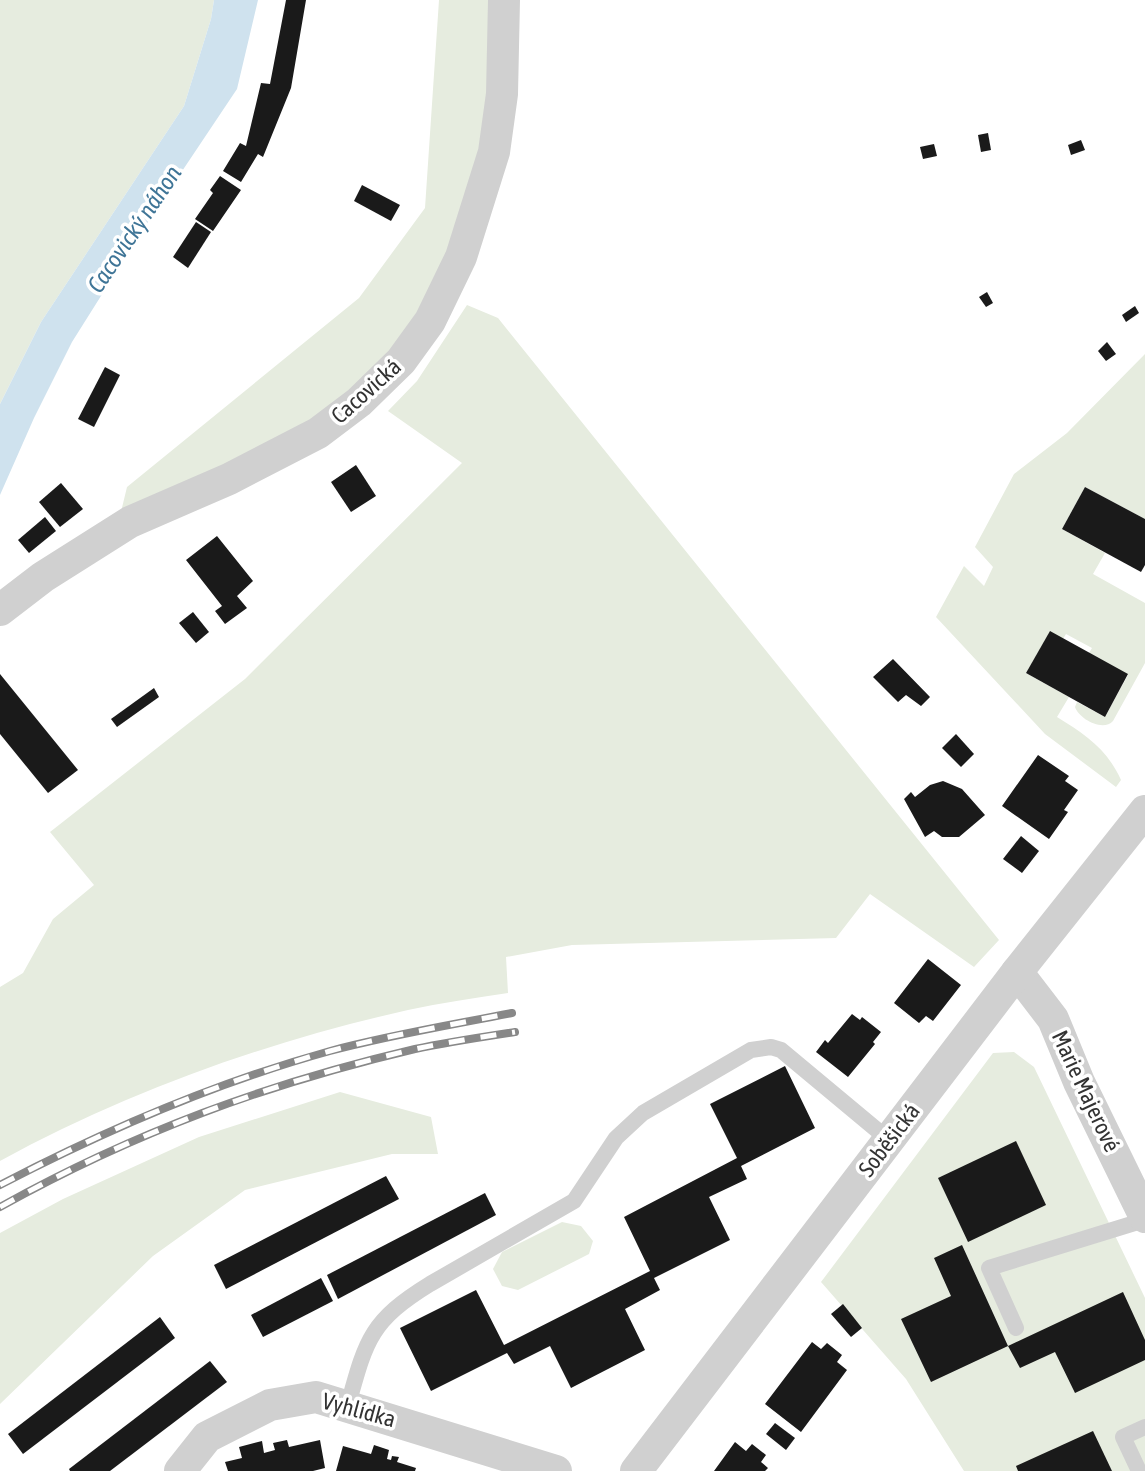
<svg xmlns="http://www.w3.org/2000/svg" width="1145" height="1471" font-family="'Asap Condensed',sans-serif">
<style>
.green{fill:#e6ecdf}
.water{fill:#cfe2ee}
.building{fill:#1a1a1a}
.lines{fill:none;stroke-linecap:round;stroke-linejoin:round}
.service{stroke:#d0d0d0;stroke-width:16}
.minor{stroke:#d0d0d0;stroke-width:32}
.rail-casing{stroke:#888;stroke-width:8}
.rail{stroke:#fff;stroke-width:5;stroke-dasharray:16;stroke-linecap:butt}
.labels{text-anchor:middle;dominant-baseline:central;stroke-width:7;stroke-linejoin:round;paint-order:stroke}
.street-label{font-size:23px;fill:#333;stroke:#fff}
.water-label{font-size:24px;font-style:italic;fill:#3f7597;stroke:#fff}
</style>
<rect width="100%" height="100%" fill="#fff"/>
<!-- green -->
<g class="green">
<path d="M0 0H214L211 19 184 106 41 322 0 404Z"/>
<path d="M439 0H489L488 101 468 206 428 302 358 392 228 470 120 516 127 487 359 298 425 208Z"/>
<path d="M467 305 498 318 999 940 974 967 870 894 836 938 572 945 506 957 508 993C475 998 441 1003 408 1010 266 1042 128 1091 0 1161V987L23 973 53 919 94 885 50 832 245 679 462 463 388 411 417 381Z"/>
<path d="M1145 354V519L1085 487 1062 529 1105 553 1093 574 1145 603V663L1113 721C1103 732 1079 719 1075 707L1077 702 1105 717 1128 675 1089 653 1092 648 1066 634 1063 639 1050 632 1026 673 1069 697 1057 717C1085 734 1107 749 1121 780L1116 787 1045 734 936 617 964 566 984 586 993 567 975 547 1014 474 1067 433Z"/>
<path d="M1014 1052 1034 1067 1145 1298V1471H964L906 1379 821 1282 993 1053Z"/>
<path d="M340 1092 431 1117 438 1154H392L245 1190 153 1256 0 1404V1233L63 1199 199 1137Z"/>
<path d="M562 1222 581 1226 593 1241 589 1254 518 1290 502 1286 493 1269 502 1252Z"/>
</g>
<!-- water -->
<path class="water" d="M214 0H258L237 89 140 234 72 342 34 418 0 495V404L41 322 184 106 211 19Z"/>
<!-- building -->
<g class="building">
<path d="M286 0H306L291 88 263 157 258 154 241 182 223 171 240 143 246 146 261 83 270 84Z"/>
<path d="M988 133 991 150 981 152 978 135Z"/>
<path d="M1081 140 1085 150 1071 155 1068 145Z"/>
<path d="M934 144 937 156 923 159 920 147Z"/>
<path d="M220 176 241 190 213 231 195 219 213 193 210 190Z"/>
<path d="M362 185 400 205 391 221 354 201Z"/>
<path d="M196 222 211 232 188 268 173 257Z"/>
<path d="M987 292 993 303 986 307 979 297Z"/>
<path d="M1135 306 1139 313 1126 322 1122 315Z"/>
<path d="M1107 342 1116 354 1106 361 1098 351Z"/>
<path d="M105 367 120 375 94 427 78 419Z"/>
<path d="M356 465 376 496 351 512 331 482Z"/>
<path d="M61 483 83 509 60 527 39 502Z"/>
<path d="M1085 487 1145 519V565L1141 572 1062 529Z"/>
<path d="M45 517 56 531 29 553 18 540Z"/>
<path d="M217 536 253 581 237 596 247 608 225 624 215 611 222 606 186 560Z"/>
<path d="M193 612 209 632 196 643 179 623Z"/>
<path d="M1050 631 1128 674 1105 717 1026 673Z"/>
<path d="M893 659 930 697 921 706 906 695 898 702 873 677Z"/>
<path d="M0 674 78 770 48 793 0 734Z"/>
<path d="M154 688 159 697 117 727 111 719Z"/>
<path d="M956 734 974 754 961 767 942 748Z"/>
<path d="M1038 755 1069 776 1065 781 1078 790 1064 810 1068 812 1049 839 1002 806Z"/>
<path d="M943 781 962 789 985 815 959 837H942L934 831 925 837 904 799 911 792 915 797 930 785Z"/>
<path d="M1021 836 1039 851 1022 873 1003 859Z"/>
<path d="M928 959 961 985 933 1021 926 1016 919 1023 894 1003Z"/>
<path d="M852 1014 860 1020 862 1017 881 1032 873 1042 875 1044 848 1077 816 1052 825 1040 828 1043Z"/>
<path d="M785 1066 815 1128 741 1166 747 1179 709 1197 730 1240 654 1278 660 1290 625 1309 645 1350 571 1388 550 1346 514 1364 507 1353 431 1391 400 1328 476 1290 504 1345 650 1271 624 1217 737 1158 710 1104Z"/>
<path d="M1016 1141 1046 1205 968 1242 938 1178Z"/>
<path d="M386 1176 399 1199 226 1289 214 1265Z"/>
<path d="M485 1193 496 1215 338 1299 327 1275Z"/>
<path d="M962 1245 1008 1346 931 1382 901 1319 951 1296 934 1258Z"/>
<path d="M321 1278 333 1301 263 1337 251 1315Z"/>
<path d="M1123 1292 1145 1340V1360L1075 1393 1055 1352 1020 1368 1008 1346Z"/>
<path d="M843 1304 862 1328 851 1337 831 1314Z"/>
<path d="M160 1317 175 1338 23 1454 8 1434Z"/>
<path d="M812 1342 821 1349 827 1343 842 1355 837 1362 847 1370 801 1432 765 1404Z"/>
<path d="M210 1361 227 1382 110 1471H70L69 1469Z"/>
<path d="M775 1423 795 1438 786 1450 766 1434Z"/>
<path d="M1093 1431 1112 1471H1018L1016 1466Z"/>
<path d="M287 1440 289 1447 320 1440 325 1468 313 1471H228L225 1462 242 1458 239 1447 262 1441 264 1453 275 1450 273 1443Z"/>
<path d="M735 1442 746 1451 752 1444 766 1455 761 1462 768 1468 765 1471H714Z"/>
<path d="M374 1445 389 1450 387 1459 391 1460 392 1456 399 1457 397 1462 416 1468 415 1471H336L343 1446 371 1454Z"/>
</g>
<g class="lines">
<!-- service -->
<g class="service">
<path d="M1016 1328 989 1268 1145 1220"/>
<path d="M348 1405C366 1340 370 1321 430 1284L574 1201 616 1138 643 1113 751 1050 771 1047 781 1050 889 1140"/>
<path d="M1139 1471 1123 1437 1145 1427"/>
</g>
<!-- minor -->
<g class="minor">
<path d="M0 610 43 577 130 522 229 479 318 433 359 402 401 361 430 321 461 257 494 152 502 94 504 0"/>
<path d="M1017 972 1053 1019 1079 1082 1145 1217"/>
<path d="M180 1471 207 1437 270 1405 316 1397 556 1471"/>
<path d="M636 1471 1017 972 1145 811"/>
</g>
<!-- rail casing -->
<g class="rail-casing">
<g id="rail">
<path d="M0 1185C106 1130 214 1083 330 1051 390 1035 451 1025 512 1013"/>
<path d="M0 1207C135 1132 266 1084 415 1049 448 1042 482 1037 515 1032"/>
</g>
</g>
<!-- rail -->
<use href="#rail" class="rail"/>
</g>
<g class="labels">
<!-- street labels -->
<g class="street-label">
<text transform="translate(366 391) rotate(-42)">Cacovická</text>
<text transform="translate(1086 1091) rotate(65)">Marie Majerové</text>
<text transform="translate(889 1140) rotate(-53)">Soběšická</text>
<text transform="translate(359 1410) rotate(15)">Vyhlídka</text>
</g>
<!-- water labels -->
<g class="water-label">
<text transform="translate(134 229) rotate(-56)">Cacovický náhon</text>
</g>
</g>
</svg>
